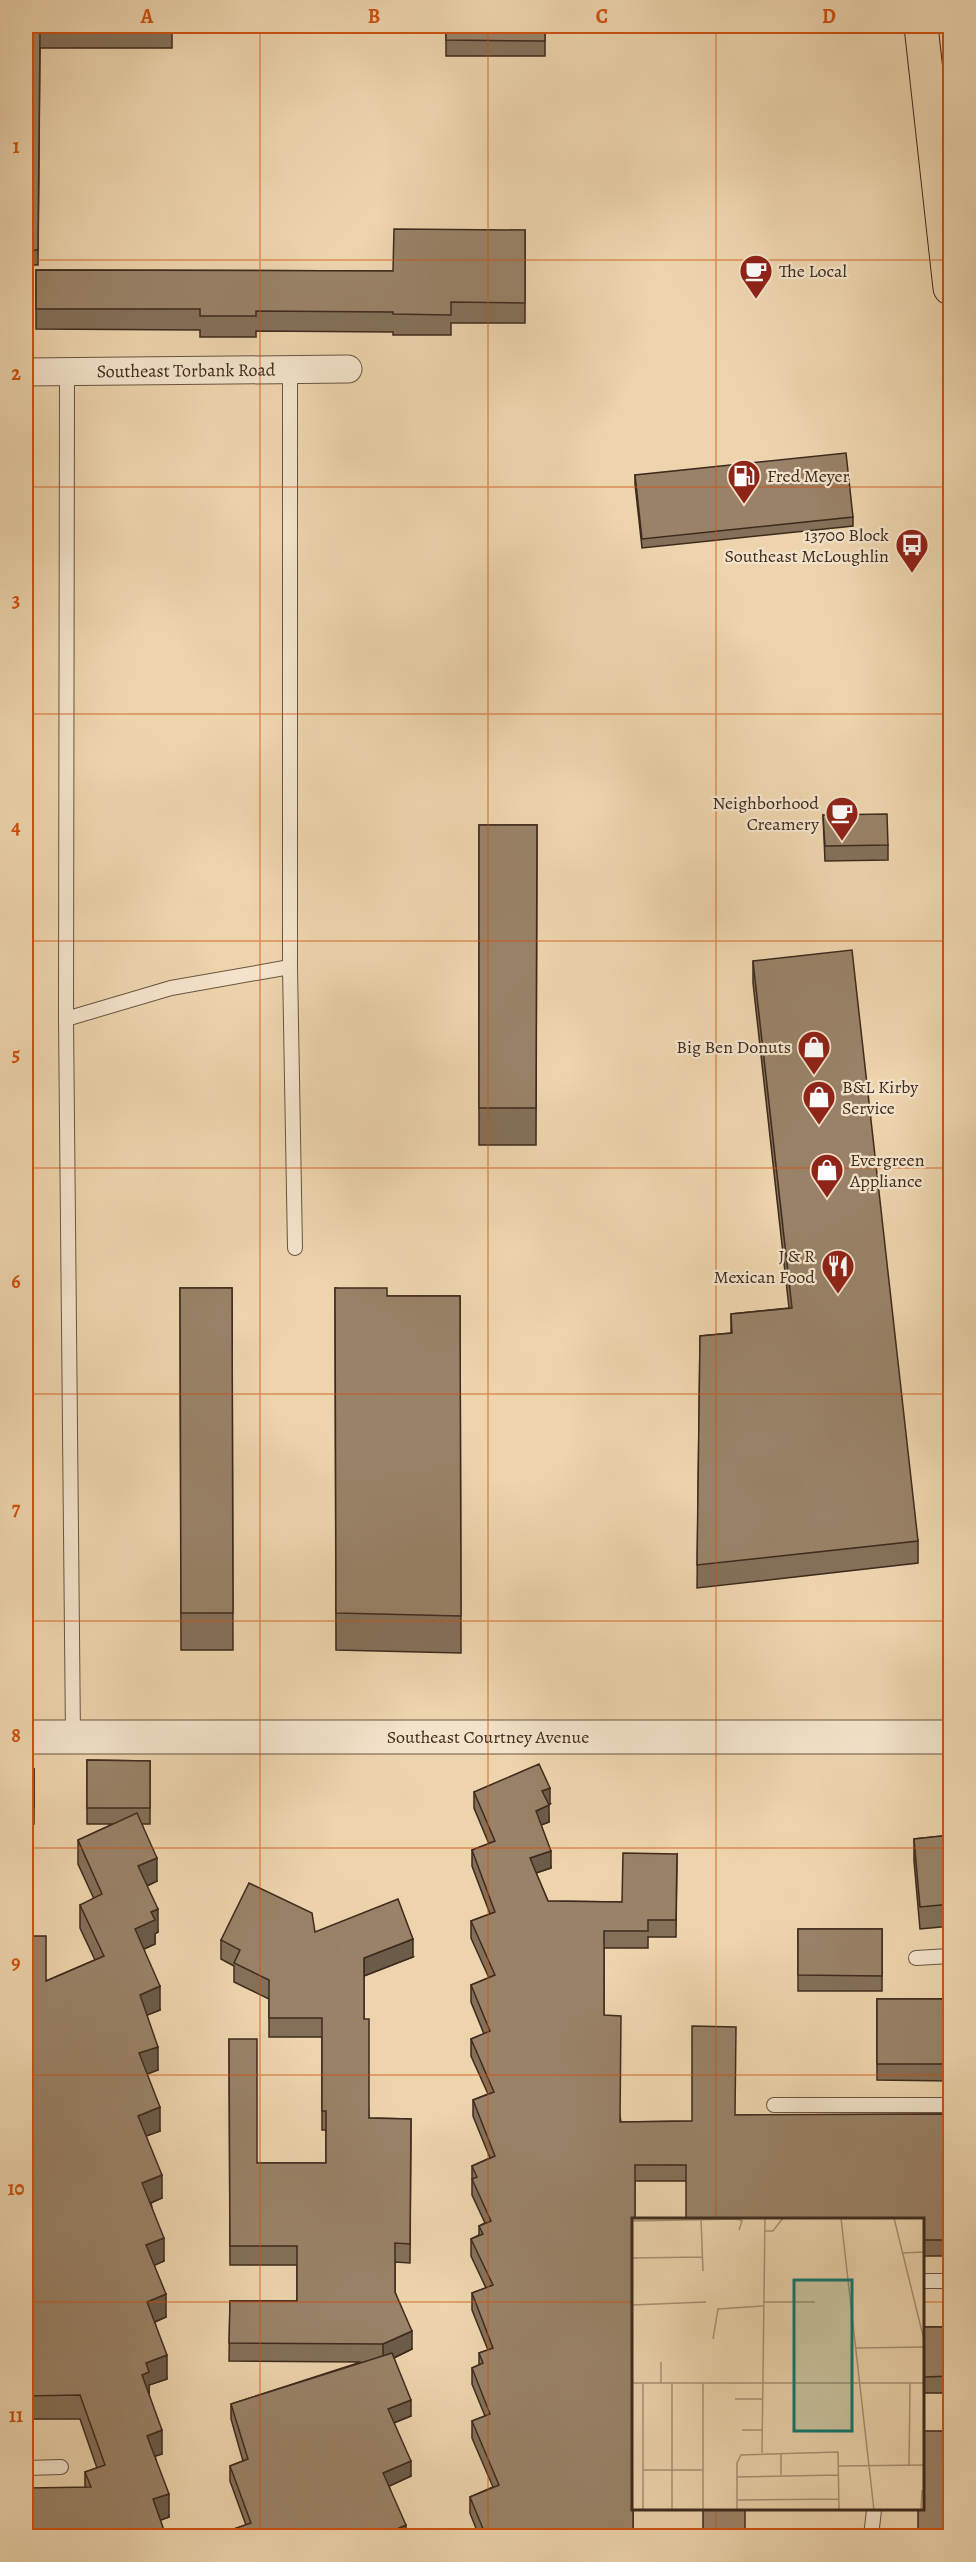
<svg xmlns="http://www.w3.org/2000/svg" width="976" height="2562" font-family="Alegreya,serif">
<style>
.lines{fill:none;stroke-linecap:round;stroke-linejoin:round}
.service-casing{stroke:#6a5441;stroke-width:16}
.minor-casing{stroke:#6a5441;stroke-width:29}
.tertiary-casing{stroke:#6a5441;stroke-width:35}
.primary-casing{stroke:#3e2a1d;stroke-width:35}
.service{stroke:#f3e3ca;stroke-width:14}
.minor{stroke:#f3e3ca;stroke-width:27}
.tertiary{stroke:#f3e3ca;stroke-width:33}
.primary{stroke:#edd4ad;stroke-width:33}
.wall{fill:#847059;stroke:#3e2a1d;stroke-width:1.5}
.shaded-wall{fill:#6b5b49;stroke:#3e2a1d;stroke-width:1.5}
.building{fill:#998268;stroke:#3e2a1d;stroke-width:1.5}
.grid{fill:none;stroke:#ce520f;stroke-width:1.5;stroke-opacity:0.55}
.labels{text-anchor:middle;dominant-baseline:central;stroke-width:4.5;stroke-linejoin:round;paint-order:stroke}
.poi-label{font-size:18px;fill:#3e2a1d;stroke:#f3e3ca;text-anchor:start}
.street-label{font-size:18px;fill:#3e2a1d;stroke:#f3e3ca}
.inset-road{fill:none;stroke:#a79073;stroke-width:1.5}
.view{fill:#0f766e;fill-opacity:0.15;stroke:#0f766e;stroke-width:3}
.inset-edge{fill:none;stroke:#3e2a1d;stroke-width:3}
.neatline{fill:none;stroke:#ce520f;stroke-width:2}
.grid-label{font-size:20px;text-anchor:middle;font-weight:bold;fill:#ce520f}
</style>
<rect width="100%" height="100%" fill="#edd4ad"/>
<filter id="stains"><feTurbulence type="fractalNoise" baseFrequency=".00333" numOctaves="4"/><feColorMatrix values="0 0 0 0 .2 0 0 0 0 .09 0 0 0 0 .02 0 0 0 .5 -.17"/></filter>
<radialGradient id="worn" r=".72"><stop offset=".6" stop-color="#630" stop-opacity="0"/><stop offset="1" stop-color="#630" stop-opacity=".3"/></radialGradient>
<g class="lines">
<!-- service casing -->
<g class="service-casing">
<g id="service">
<path d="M290 370V967L295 1248"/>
<path d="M67 371 66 1019 73 1737"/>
<path d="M66 1019 171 988 290 967"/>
<path d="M916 1958 950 1956"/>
<path d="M774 2105H950"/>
<path d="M924 2281H950"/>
<path d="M26 2468 61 2467"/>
<path d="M871 2536 874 2510"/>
</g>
</g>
<!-- minor casing -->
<g class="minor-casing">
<g id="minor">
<path id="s1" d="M26 372 348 369"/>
</g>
</g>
<!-- tertiary casing -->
<g class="tertiary-casing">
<g id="tertiary">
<path id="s2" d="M26 1737H950"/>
</g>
</g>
<!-- primary casing -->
<g class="primary-casing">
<path id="primary" d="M921 26 950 288"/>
</g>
<!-- service -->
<use href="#service" class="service"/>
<!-- minor -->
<use href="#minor" class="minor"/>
<!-- tertiary -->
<use href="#tertiary" class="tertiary"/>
<!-- primary -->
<use href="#primary" class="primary"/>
</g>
<!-- wall -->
<g class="wall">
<path d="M26 26H172V48H40L38 265H26Z"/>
<path d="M287 26H362V27Z"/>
<rect x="446" y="26" width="99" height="30"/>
<path d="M525 230V323H451V335H393V332L256 331V337H200V330L36 329V270L393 271Z"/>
<path d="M635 475 853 517V526L642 548 635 484Z"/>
<path d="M823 815 888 845V860L825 861Z"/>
<path d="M479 825H537L536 1145H479Z"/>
<path d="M753 961 918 1541V1563L697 1588 700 1336 731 1333V1314L789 1308 753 983Z"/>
<path d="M180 1288H232L233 1650H181Z"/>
<path d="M335 1288 387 1296H460L461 1653 336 1650Z"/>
<path d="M87 1760 150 1761V1824H142L157 1881 147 1886 158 1932 155 1934V1944L144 1949 160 2010 147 2015 158 2070 147 2074 160 2131 146 2136 162 2198 151 2203 164 2261 154 2265 166 2317 155 2322 167 2379 149 2385V2394L162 2454 155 2456 169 2517 161 2520 85 2487V2472L97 2468 80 2419H26V1936L46 1981 95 1960 80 1928V1905L94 1899 78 1864V1840L113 1824H87Z"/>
<rect x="26" y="1769" width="8" height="55"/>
<path d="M474 1792 550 1804 548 1805 549 1822 541 1825 551 1868 536 1873 548 1901 622 1902 677 1854 676 1937H648V1948H604V2015L621 2122 692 2121 735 2115 951 2114V2256H924V2220L686 2181H635L633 2536H479L470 2513V2497L493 2487 472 2438V2421L485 2416 472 2384V2368L479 2365V2353L488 2350 472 2310V2293L486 2288 471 2256V2239L479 2235V2226L485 2223 472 2195V2166L490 2158 473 2116V2100L488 2094 471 2056V2039L484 2034 471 2002V1985L489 1978 471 1938V1921L490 1914 472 1866V1850L489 1844 474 1808Z"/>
<path d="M951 1835V1926L920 1929 914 1861V1839Z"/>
<rect x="798" y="1929" width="84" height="62"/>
<path d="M315 1932 413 1957 364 1976V2019L369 2118 411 2119 410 2263 395 2262V2292L412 2349 394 2358 411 2416 394 2423 411 2476 389 2486 406 2536H228V2531L246 2525 230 2481V2466L243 2461 231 2419V2404L361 2362 229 2361 230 2301H297V2265H230L229 2039 257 2163H326V2130H322V2037H269V1999L234 1982V1966L221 1959V1940Z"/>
<path d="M877 1999H951V2081L877 2080Z"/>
<rect x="924" y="2327" width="27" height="66"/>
</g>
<!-- shaded-wall -->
<g class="shaded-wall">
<path d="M550 1788V1804L542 1807V1791Z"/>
<path d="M549 1805V1822L536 1827V1811Z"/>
<path d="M551 1851V1868L530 1875V1858Z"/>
<path d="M157 1858V1881L138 1890V1866Z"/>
<path d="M158 1909V1932L155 1934V1944L135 1953V1929L151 1912Z"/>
<path d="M413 1939V1957L364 1976V1958Z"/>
<path d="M160 1986V2010L140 2018V1995Z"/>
<path d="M158 2047V2070L139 2077V2053Z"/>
<path d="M160 2107V2131L138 2139V2116Z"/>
<path d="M162 2175V2198L142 2206V2183Z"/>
<path d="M164 2238V2261L146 2269V2245Z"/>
<path d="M166 2294V2317L147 2325V2302Z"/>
<path d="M412 2331V2349L383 2363V2344Z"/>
<path d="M167 2355V2379L149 2385V2396L142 2375 146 2363Z"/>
<path d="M411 2400V2416L388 2425V2409Z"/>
<path d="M162 2430V2454L147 2459V2436Z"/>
<path d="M411 2461V2476L383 2489V2473Z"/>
<path d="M169 2494V2517L153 2523V2499Z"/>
<path d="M406 2525V2536H381Z"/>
</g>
<!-- building -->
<g class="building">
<path d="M26 26H172V32H40L38 250H26Z"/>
<path d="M446 26H545V41L446 40Z"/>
<path d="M394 229 525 230V303L451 302V315L393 314V312L256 311V316H200V309H36V270L393 271Z"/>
<path d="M846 453 853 517 642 539 635 475Z"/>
<path d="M887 814 888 845 825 846 823 815Z"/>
<path d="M479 825H537L536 1108H479Z"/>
<path d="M852 950 918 1541 697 1565 700 1336 732 1333 731 1314 792 1308 753 961Z"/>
<path d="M180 1288H232L233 1613H181Z"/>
<path d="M335 1288H387V1296H460L461 1616 336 1613Z"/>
<path d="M87 1760 150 1761V1808H87Z"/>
<path d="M539 1764 550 1788 542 1791 549 1805 536 1811 551 1851 530 1858 548 1901 622 1902 623 1853 677 1854 676 1920H648V1931H604V2015L621 2016 620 2122 692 2121V2026L736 2027 735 2115 951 2114V2240H924V2220H686V2165H635V2220H634L633 2533H548L550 2536H486L470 2497 499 2485 472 2421 490 2414 472 2368 483 2363 479 2353 493 2348 472 2293 493 2285 471 2239 483 2234 479 2226 491 2221 472 2179 477 2177 472 2166 495 2156 473 2100 494 2092 471 2039 490 2031 471 1985 495 1975 471 1921 495 1912 472 1850 495 1841 474 1792Z"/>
<rect x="26" y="1769" width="8" height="39"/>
<path d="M137 1813 157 1858 138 1866 158 1909 151 1912 155 1920 135 1929 160 1986 140 1995 158 2047 139 2053 160 2107 138 2116 162 2175 142 2183 164 2238 146 2245 166 2294 147 2302 167 2355 146 2363 149 2372 142 2375 162 2430 147 2436 169 2494 153 2499 166 2536H28L27 2488 91 2487 85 2472 105 2465 80 2395 26 2396V1936H46V1981L104 1956 80 1905 102 1894 78 1840Z"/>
<path d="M951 1835V1904L920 1907 914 1839Z"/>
<path d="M249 1883 312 1913 315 1932 398 1899 413 1939 364 1958V2019H369V2118L411 2119 410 2244 395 2243V2292L412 2331 383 2344 229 2343 230 2301H297V2246H230L229 2039H257V2163H326V2111H322V2018H269V1980L234 1963 240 1950 221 1940Z"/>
<path d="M798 1929H882V1976L798 1975Z"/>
<rect x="877" y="1999" width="74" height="65"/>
<path d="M924 2327H951V2376L924 2377Z"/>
<path d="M392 2353 411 2400 388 2409 411 2461 383 2473 406 2525 381 2536H332L331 2535 328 2536H230L228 2531 251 2523 230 2466 248 2459 231 2404Z"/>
<path d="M924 2431H951V2536H918V2510H924Z"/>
<rect x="703" y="2510" width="42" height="26"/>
</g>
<!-- grid -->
<path class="grid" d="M260 26V2536M488 26V2536M716 26V2220M26 260H950M26 487H950M26 714H950M26 941H950M26 1168H950M26 1394H950M26 1621H950M26 1848H950M26 2075H950M26 2302H634M924 2302H950M716 2510V2536"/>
<!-- icons -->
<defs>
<g id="cafe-pin" transform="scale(1.725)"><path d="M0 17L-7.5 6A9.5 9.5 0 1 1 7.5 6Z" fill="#8f2418" stroke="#f3e3ca"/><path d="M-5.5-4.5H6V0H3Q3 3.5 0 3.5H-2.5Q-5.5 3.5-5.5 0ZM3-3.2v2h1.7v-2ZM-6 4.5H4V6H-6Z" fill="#fff"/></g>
<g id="fuel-pin" transform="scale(1.725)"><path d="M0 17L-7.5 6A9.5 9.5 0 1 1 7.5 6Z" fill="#8f2418" stroke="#f3e3ca"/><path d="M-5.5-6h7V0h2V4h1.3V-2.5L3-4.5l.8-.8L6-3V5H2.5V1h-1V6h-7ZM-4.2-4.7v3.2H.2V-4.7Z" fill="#fff"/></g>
<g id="bus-pin" transform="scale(1.725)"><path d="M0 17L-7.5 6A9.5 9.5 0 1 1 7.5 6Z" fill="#8f2418" stroke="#f3e3ca"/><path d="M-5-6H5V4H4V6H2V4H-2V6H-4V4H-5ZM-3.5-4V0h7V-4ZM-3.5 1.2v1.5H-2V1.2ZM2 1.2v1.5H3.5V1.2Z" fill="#fff"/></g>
<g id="shop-pin" transform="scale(1.725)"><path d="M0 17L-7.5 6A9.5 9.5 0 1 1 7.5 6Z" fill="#8f2418" stroke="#f3e3ca"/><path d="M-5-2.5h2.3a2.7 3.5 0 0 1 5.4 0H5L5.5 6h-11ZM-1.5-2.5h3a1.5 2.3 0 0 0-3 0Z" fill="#fff"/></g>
<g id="restaurant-pin" transform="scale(1.725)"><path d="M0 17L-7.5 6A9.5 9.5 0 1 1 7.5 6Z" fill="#8f2418" stroke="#f3e3ca"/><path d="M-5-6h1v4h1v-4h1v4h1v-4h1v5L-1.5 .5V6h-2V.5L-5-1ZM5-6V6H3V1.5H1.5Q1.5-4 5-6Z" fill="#fff"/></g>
</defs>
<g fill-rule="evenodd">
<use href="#cafe-pin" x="756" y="271"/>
<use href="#fuel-pin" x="744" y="476"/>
<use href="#bus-pin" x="912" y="545"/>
<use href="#cafe-pin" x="842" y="813"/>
<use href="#shop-pin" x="814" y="1047"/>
<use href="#shop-pin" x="819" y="1097"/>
<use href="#shop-pin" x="827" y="1170"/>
<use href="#restaurant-pin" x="838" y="1266"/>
</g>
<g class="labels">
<!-- poi labels -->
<g class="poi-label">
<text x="779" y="271">The Local</text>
<text x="767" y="476">Fred Meyer</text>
<text x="889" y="535" text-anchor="end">13700 Block<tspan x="889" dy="21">Southeast McLoughlin</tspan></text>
<text x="819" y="803" text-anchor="end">Neighborhood<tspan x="819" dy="21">Creamery</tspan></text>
<text x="791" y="1047" text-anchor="end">Big Ben Donuts</text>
<text x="842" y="1087">B&amp;L Kirby<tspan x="842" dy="21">Service</tspan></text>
<text x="850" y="1160">Evergreen<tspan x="850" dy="21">Appliance</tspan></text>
<text x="815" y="1256" text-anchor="end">J &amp; R<tspan x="815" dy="21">Mexican Food</tspan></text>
</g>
<!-- street labels -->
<g class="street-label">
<text stroke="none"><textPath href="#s1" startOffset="160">Southeast Torbank Road</textPath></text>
<text stroke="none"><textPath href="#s2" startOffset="462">Southeast Courtney Avenue</textPath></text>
</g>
</g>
<!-- overview -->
<g transform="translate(632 2218)">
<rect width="292" height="292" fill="#edd4ad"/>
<path class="inset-road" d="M209 0 242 292M262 0 293 126M69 1 71 53M0 3 106 1 110 3 107 12M132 13H141L151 0M270 35 293 34M0 40 71 39M131 84H183M0 87 74 84M81 121 86 91 131 88M224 130 293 129M0 165H293M29 165V144M71 165V292M103 181H131M110 212H131M130 235 133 0M149 235V257M277 247 278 165M206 248 293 247M11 252H71M105 259 206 257M105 282 207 281M11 292V165M40 292V165M105 292V245L109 237 206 234 207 292M289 292 290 272"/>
<path class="view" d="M162 62H220V213H162Z"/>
<rect width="292" height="292" class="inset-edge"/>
</g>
<!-- margin -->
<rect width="976" height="2562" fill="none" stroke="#edd4ad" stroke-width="66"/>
<rect x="33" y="33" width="910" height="2496" class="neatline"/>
<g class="grid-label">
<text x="147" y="23">A</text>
<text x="374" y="23">B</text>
<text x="602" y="23">C</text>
<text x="829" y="23">D</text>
<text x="16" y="153">1</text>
<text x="16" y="380">2</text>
<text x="16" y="607">3</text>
<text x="16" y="834">4</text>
<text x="16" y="1061">5</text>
<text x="16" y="1288">6</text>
<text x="16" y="1515">7</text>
<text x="16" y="1742">8</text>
<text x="16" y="1969">9</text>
<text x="16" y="2195">10</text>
<text x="16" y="2422">11</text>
</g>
<rect width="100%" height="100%" filter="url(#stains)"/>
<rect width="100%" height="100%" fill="url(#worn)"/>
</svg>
